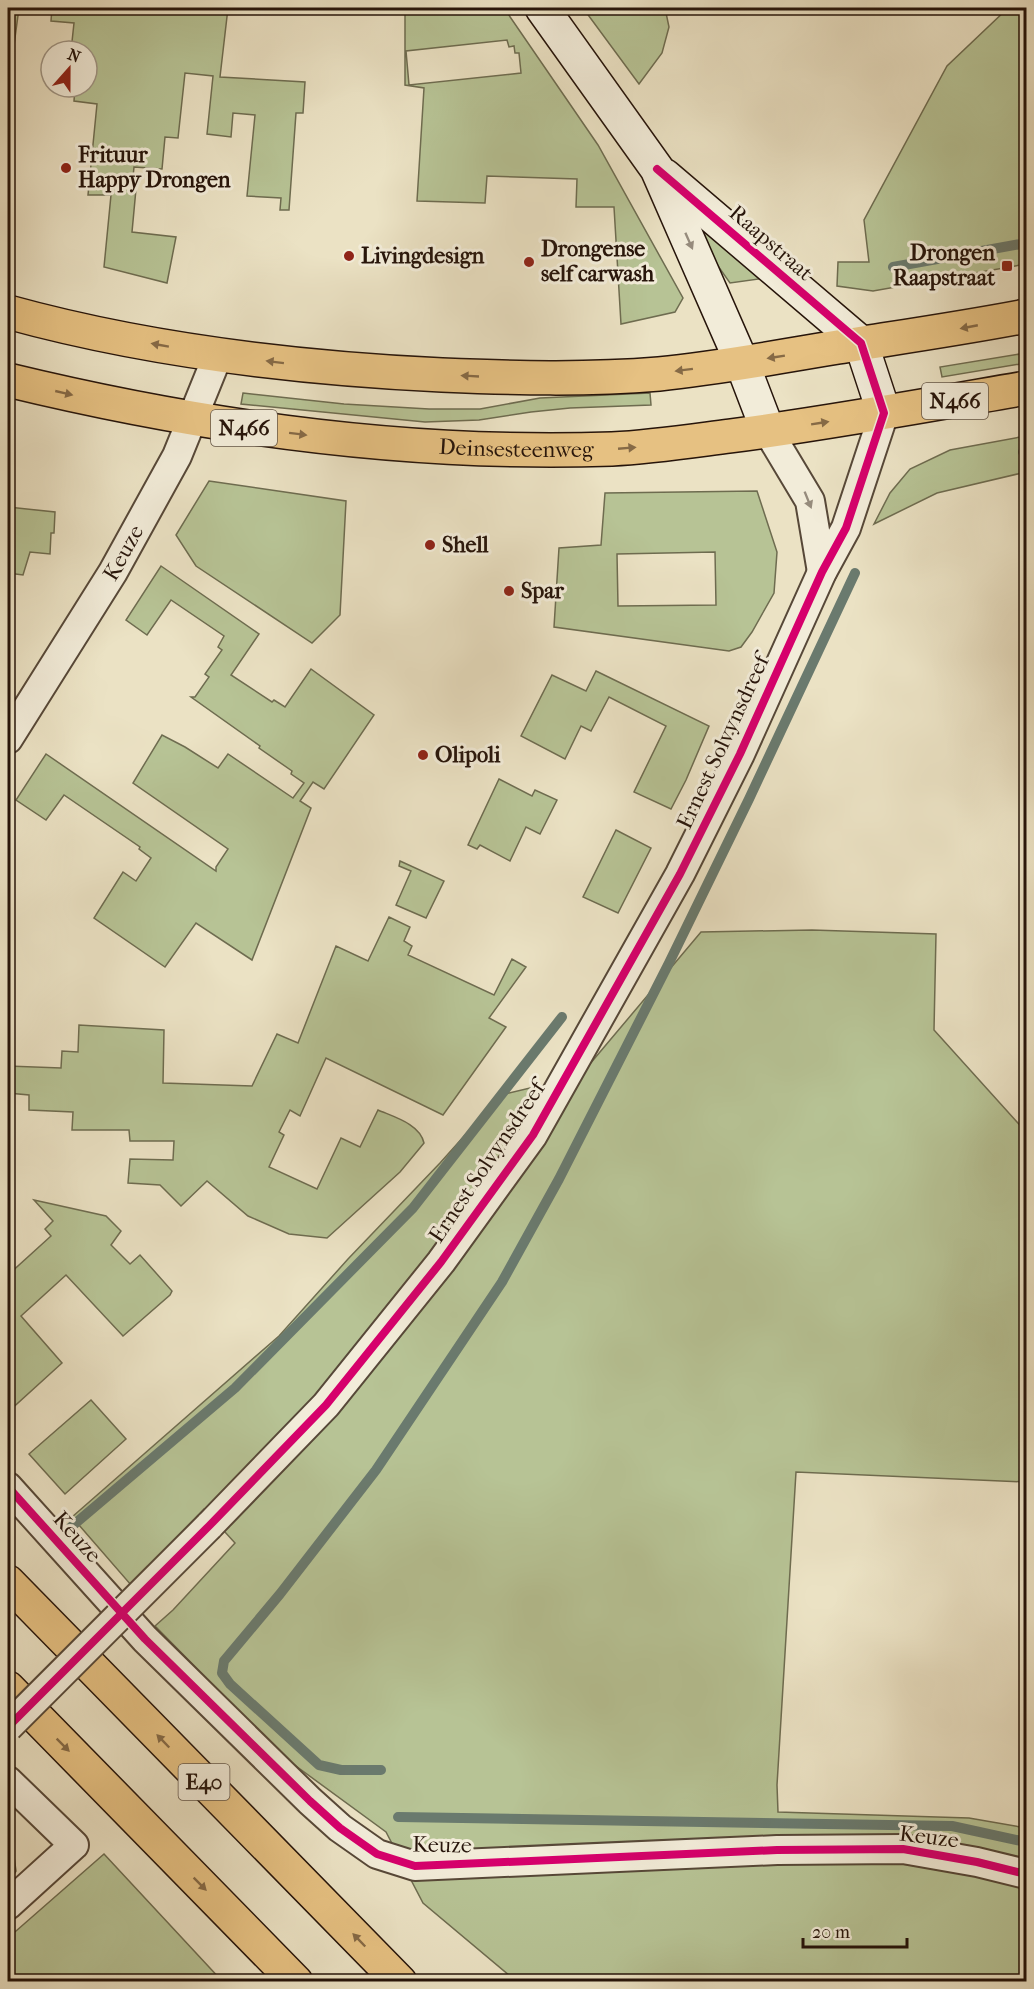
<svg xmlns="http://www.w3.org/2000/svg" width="1034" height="1989" font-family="'IM FELL French Canon',serif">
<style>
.green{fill:#b7c395;stroke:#6e6c50;stroke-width:1.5;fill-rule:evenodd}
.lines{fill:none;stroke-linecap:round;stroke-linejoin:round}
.stream{stroke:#6a7a6e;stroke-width:10}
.street-casing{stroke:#574838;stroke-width:32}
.secondary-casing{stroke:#26140a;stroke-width:36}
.highway-casing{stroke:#26140a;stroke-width:36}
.street{stroke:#f2ecd9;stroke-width:28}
.secondary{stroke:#f2ecd9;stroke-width:33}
.highway{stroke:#e6c182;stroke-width:33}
.street-bridge-casing{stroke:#574838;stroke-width:32;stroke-linecap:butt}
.street-bridge{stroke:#f2ecd9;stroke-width:28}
.cycleway-casing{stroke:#f2ecd9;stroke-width:11}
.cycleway{stroke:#d6006c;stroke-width:8}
.oneway{fill:#968b7c}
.oneway2{fill:#866a46}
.poi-dot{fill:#8f2418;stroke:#f2ecd9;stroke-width:2}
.labels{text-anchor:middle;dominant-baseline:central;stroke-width:6;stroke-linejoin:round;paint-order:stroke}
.shield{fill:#f2ecd9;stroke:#635548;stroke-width:1.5}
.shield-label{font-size:21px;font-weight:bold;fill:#26140a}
.poi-label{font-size:22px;font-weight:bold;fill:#26140a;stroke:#f2ecd9;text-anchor:start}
.street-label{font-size:22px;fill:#26140a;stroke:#f2ecd9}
</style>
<rect width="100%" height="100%" fill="#ebe2c4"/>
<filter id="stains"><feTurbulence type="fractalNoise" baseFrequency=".00333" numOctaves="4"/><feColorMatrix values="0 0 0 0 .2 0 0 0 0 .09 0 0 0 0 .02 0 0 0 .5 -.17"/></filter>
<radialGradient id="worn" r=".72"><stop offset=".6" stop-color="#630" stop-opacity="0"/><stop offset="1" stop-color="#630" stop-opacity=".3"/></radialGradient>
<!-- green -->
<g class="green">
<path d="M8 8H19L14 45 8 42Z"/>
<path d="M52 8H228L220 77 305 82 303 113H296L289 210H280L281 198 247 196 255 115 233 113 231 137 207 134 213 76 185 73 178 138 165 137 162 169 134 167 132 187 136 189 132 232 176 237 167 283 104 267 111 195H88L97 104 74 101 75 87H87V51H71L74 23 51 21Z"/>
<path d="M405 8H504L598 145 683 298 675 312 621 324 614 207H576L577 179 487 176 485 203 417 201 424 88 405 85ZM507 40 509 47 514 46 515 53H519L521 73 409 85 406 51Z"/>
<path d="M583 8H665L669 27 662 53 639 84Z"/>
<path d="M1008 8H1026V264L873 291 837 286 838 262H869L864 220 947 66Z"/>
<path d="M694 207 750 260 759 279 730 283 699 239Z"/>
<path d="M1026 353V363L942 377 940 367Z"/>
<path d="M243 393 344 404 429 409H480L540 398 650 393 651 405 570 408 531 412 479 420 425 422 241 404Z"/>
<path d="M1026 436V472L937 493 874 524 890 493 910 469 950 450Z"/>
<path d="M209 481 346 501 340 615 312 643 196 566 176 535Z"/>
<path d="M757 491 777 552 774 593 752 632 741 647 729 651 554 627 559 548 601 545 605 493ZM715 552 716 605 618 606 617 554Z"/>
<path d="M8 507 55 512 54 533H51L50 554 30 552 23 575 8 573Z"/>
<path d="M161 566 259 634 231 675 272 702 274 700 285 707 311 669 374 715 324 789 313 782 300 801 311 808 252 960 196 923 165 967 94 918 123 872 136 881 151 858 139 849 140 847 64 795 46 820 16 800 46 754 216 871V867L228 849 133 783 162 735 185 747 218 768 228 754 293 798 304 783 291 774 292 771 259 748 260 746 191 697H195L209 677 205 674 222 650 218 647 224 636 171 600 147 635 126 620Z"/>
<path d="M596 671 709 726 686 780 671 809 634 792 666 726 609 697 591 731 581 726 565 759 521 736 552 675 586 691Z"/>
<path d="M499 779 532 796 535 790 557 800 540 834 526 827 510 861 480 845 477 849 468 845Z"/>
<path d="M616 830 651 848 618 913 583 897Z"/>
<path d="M400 861 444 881 426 918 396 905 411 871 399 866Z"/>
<path d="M389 917 410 927 404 941 412 946 408 955 494 995 512 959 526 967 489 1018 506 1027 443 1115 326 1058 300 1116 290 1110 279 1132 284 1135 269 1167 317 1189 341 1138 360 1147 378 1110C394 1117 420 1124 424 1143L400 1172 327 1238 289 1234 248 1216 207 1181 181 1206 160 1185 128 1183 130 1159 173 1160 174 1141H130L129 1130H72L73 1112 29 1110V1095L8 1093V1066L61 1068 62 1051 78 1052 79 1025 164 1030 163 1083 252 1086 277 1034 298 1043 336 946 368 961Z"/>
<path d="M812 930 936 934 934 1030 1026 1132V1482L796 1472 777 1785 778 1812 969 1818 1026 1828V1981H516L423 1903 386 1832 285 1758 155 1626 173 1610 235 1543 204 1509 131 1585 72 1517 279 1336 348 1259 440 1163 501 1095 530 1088 564 1107 584 1071 701 932Z"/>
<path d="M34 1200 106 1216 121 1231 111 1245 130 1264 140 1255 172 1291 170 1295 123 1336 66 1275 21 1316 62 1363 8 1412V1275L51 1236 45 1229 53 1221Z"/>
<path d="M91 1400 126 1439 65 1494 29 1454Z"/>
<path d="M8 1813 16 1871 8 1884Z"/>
<path d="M104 1854 222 1981H8V1938Z"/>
</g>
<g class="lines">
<!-- stream -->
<g class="stream">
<path d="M893 267 1026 243"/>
<path d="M1023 452H1026"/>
<path d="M71 1527 235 1388 413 1208 562 1017"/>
<path d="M381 1770H341L319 1765 230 1684 222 1673 224 1661 280 1594 376 1470 502 1282 559 1179 669 963 749 799 855 573"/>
<path d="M398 1817 952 1826 1026 1842"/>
</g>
<!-- street casing -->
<g class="street-casing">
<g id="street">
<path d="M768 431 810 501 822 572"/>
<path id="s1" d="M8 739 113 572 177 456 218 355"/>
<path d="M8 1487 145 1639 310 1801 340 1828 377 1854 415 1866 777 1850 903 1849 977 1862 1026 1874"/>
<path d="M209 1526 326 1405 441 1262 533 1135 680 874 740 754 822 572 846 528 884 413"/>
<path d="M8 1781 74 1845 8 1905"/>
</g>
</g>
<!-- secondary casing -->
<g class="secondary-casing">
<g id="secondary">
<path d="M542 8 657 169 742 363 768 431"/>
<path d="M665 176 861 343 884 413"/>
</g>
</g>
<!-- highway casing -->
<g class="highway-casing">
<g id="highway">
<path d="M8 312C149 351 296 368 442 375 514 378 586 380 659 374 719 368 778 357 838 347 901 337 964 328 1026 316"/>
<path id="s2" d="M8 380C206 428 408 456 612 449 652 447 691 441 730 436 830 423 928 405 1026 388"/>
<path d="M8 1582 400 1982"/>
<path d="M8 1688 296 1982"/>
</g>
</g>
<!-- street -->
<use href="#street" class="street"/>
<!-- secondary -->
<use href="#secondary" class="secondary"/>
<!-- highway -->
<use href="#highway" class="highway"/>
<!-- street-bridge casing -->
<g class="street-bridge-casing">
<path id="street-bridge" d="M8 1727 209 1526"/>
</g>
<!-- street-bridge -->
<use href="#street-bridge" class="street-bridge"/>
<!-- cycleway casing -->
<g class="cycleway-casing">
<g id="cycleway">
<path d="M8 1487 145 1639 310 1801 340 1828 377 1854 415 1866 777 1850 903 1849 977 1862 1026 1874"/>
<path d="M8 1727 209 1526 326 1405 441 1262 533 1135 680 874 740 754 822 572 846 528 884 413 861 343 657 169"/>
</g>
</g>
<!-- cycleway -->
<use href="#cycleway" class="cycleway"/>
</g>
<!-- one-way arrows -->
<defs><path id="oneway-solid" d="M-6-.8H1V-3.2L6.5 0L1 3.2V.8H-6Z" transform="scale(1.5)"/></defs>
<g class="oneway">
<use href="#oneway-solid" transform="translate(689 241) rotate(66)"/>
<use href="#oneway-solid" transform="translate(808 500) rotate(68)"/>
</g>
<g class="oneway2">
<use href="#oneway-solid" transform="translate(969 327) rotate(169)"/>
<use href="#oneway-solid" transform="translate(160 345) rotate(-170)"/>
<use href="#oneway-solid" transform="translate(776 357) rotate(171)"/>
<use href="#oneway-solid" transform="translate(275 362) rotate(-173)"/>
<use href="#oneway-solid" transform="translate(684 370) rotate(173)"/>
<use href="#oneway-solid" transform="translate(470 376) rotate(-177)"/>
<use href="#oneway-solid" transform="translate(64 393) rotate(13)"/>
<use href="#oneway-solid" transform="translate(820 423) rotate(-9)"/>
<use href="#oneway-solid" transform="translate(298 434) rotate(7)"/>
<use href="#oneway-solid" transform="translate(627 448) rotate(-5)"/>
<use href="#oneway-solid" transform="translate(163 1741) rotate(-134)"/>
<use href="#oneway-solid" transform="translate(63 1745) rotate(45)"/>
<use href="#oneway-solid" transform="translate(200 1884) rotate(45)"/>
<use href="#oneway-solid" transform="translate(359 1940) rotate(-134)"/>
</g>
<!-- markers -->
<g class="poi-dot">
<circle cx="66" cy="168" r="6"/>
<circle cx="349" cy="256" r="6"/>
<circle cx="529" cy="262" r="6"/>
<rect x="1001" y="260" width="12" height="12" rx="3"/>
<circle cx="430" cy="545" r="6"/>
<circle cx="509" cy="591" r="6"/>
<circle cx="423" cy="755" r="6"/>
</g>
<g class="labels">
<!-- shield labels -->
<g class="shield">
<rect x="922" y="383" width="66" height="36" rx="4.5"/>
<rect x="211" y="410" width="66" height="36" rx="4.5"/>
<rect x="178.5" y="1764" width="51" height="36" rx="4.5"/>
</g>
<g class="shield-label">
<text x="955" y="401">N466</text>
<text x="244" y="428">N466</text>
<text x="204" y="1782">E40</text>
</g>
<!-- poi labels -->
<g class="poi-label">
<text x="78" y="155">Frituur<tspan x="78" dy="25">Happy Drongen</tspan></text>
<text x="541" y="249">Drongense<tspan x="541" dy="25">self carwash</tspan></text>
<text x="995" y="253" text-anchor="end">Drongen<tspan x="995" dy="25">Raapstraat</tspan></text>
<text x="361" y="256">Livingdesign</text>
<text x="442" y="545">Shell</text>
<text x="521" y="591">Spar</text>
<text x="435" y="755">Olipoli</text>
</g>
<!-- street labels -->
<g class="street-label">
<text transform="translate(771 243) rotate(41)">Raapstraat</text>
<text stroke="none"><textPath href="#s2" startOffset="514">Deinsesteenweg</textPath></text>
<text stroke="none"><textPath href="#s1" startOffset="219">Keuze</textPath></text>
<text transform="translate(723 742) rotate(-65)">Ernest Solvynsdreef</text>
<text transform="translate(487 1162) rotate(-56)">Ernest Solvynsdreef</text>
<text transform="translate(77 1537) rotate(48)">Keuze</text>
<text transform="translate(929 1837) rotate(7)">Keuze</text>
<text transform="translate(442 1845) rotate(1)">Keuze</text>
</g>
</g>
<!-- margin -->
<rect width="1034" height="1989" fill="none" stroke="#ebe2c4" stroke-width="30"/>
<rect x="9" y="9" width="1016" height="1971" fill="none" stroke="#26140a" stroke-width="3"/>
<rect x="15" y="15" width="1004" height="1959" fill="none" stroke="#26140a" stroke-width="1.5"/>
<!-- north arrow -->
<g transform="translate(69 69) rotate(21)"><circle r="28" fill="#f2ecd9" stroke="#a09686" stroke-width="1.5"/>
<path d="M0-4.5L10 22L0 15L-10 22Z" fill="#8f2418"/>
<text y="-9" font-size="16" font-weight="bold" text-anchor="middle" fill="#26140a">N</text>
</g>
<!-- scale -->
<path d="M803 1938v9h104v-9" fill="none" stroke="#26140a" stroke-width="3"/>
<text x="812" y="1938" font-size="18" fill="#26140a" stroke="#f2ecd9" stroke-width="4.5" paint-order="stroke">20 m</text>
<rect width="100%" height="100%" filter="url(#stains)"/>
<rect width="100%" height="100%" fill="url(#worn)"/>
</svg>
